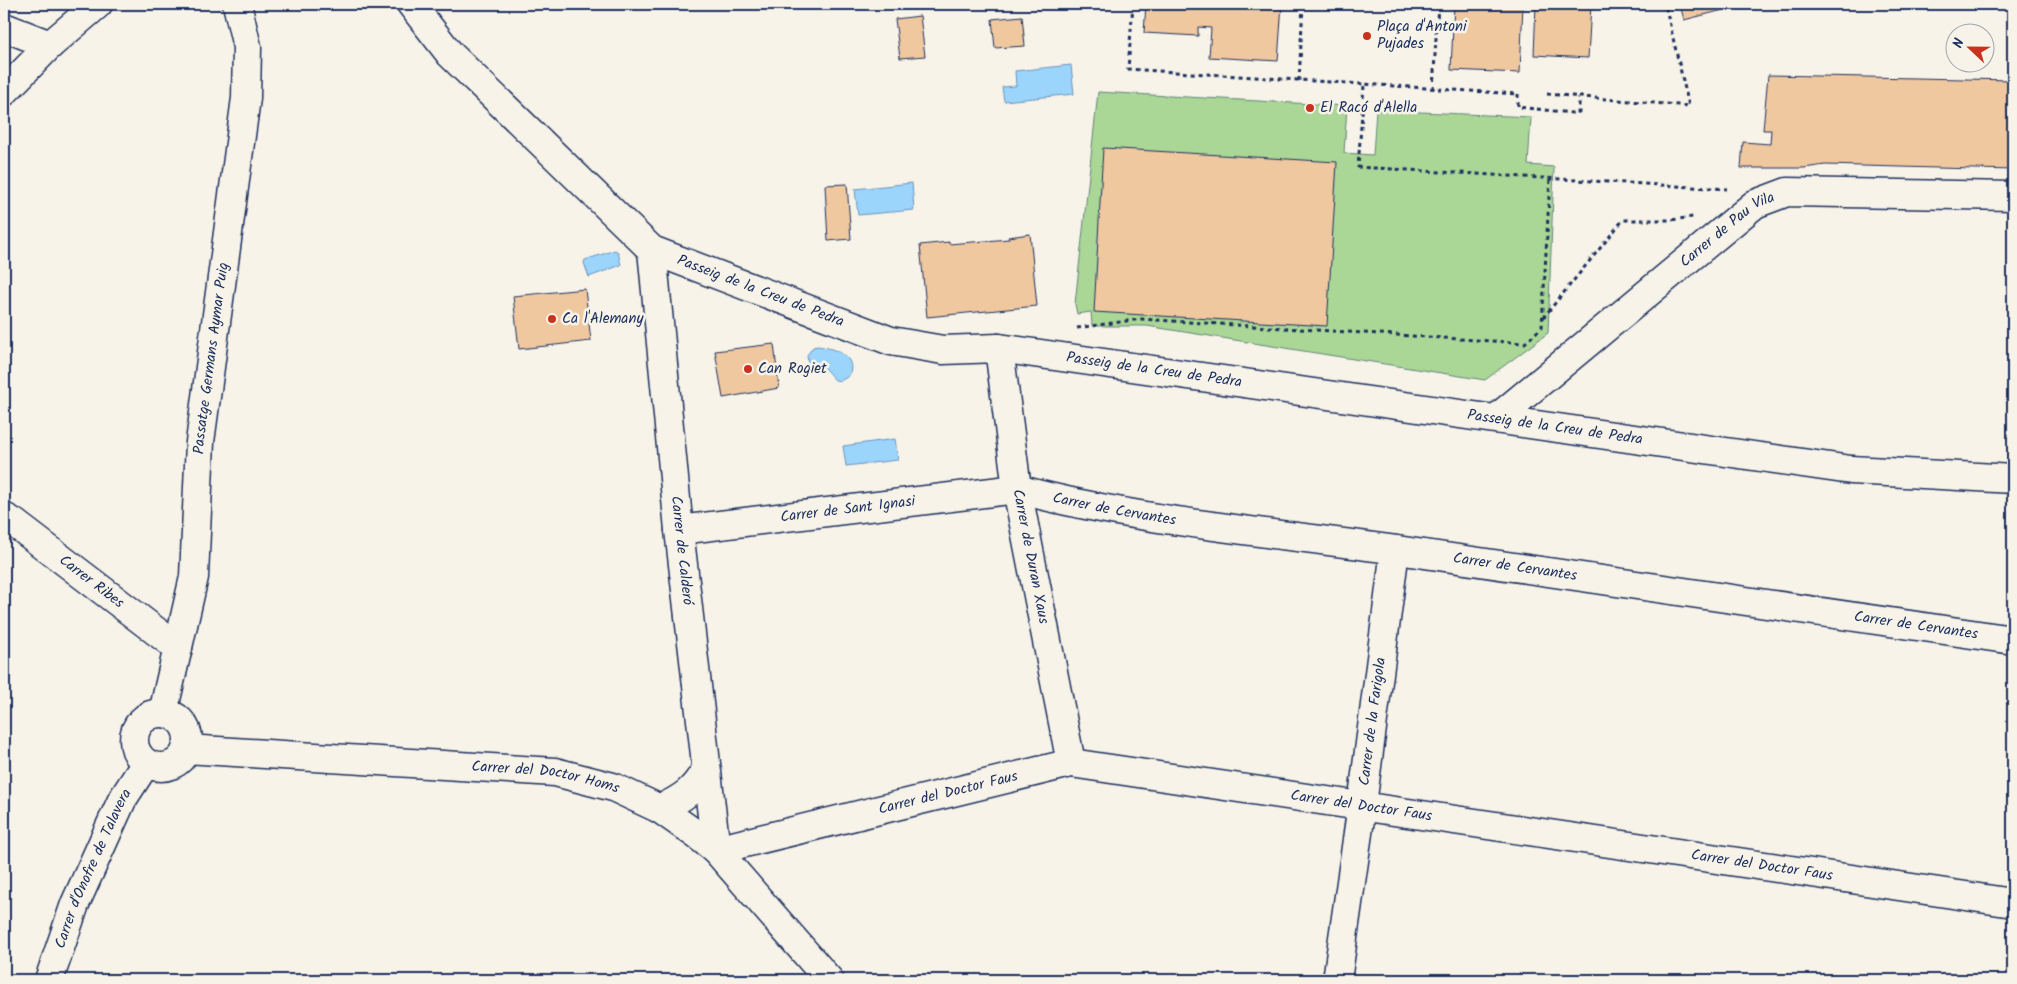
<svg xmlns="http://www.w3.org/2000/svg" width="2017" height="984" font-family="Kalam,sans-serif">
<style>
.green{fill:#aad796;stroke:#62837a}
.water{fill:#9cd5fc;stroke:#6893bd}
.building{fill:#f0c8a0;stroke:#1b2f5e}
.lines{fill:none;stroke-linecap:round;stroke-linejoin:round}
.minor-casing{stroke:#1b2f5e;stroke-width:31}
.path{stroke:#1b2f5e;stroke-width:3;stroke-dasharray:4 4;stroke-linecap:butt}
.minor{stroke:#f7f3e8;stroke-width:28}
.poi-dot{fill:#c8321e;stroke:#f7f3e8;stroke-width:2}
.labels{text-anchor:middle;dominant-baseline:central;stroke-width:5;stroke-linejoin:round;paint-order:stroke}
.poi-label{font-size:15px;fill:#1b2f5e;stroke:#f7f3e8;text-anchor:start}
.street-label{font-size:15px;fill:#1b2f5e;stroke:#f7f3e8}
</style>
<rect width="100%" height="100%" fill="#f7f3e8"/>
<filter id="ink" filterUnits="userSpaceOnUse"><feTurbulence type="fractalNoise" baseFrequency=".02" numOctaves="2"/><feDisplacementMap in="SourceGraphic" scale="10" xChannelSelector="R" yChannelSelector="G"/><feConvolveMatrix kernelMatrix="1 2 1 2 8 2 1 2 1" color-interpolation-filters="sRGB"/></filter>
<g filter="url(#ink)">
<!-- green -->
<path class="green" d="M1098 92 1347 106 1344 153 1373 155 1376 110 1531 117 1528 165 1554 167 1548 333 1485 380 1147 326H1092L1091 312 1077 314 1075 304Z"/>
<!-- water -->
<g class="water">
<path d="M1071 65 1074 94 1004 101 1002 87 1016 86 1015 71Z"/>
<path d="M912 183 914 210 858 215 855 189Z"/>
<path d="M615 250 618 252 621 265 589 277 584 263 585 260Z"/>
<path d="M817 346C833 348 858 355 849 376L840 381 835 380 825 369 808 363 807 355 813 347Z"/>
<path d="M895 439 898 460 846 466 843 446Z"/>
</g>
<!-- building -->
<g class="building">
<path d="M1146 4H1282L1278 61 1209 57 1211 28 1198 27V36L1144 33Z"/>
<path d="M1454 4H1523L1520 73 1451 70Z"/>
<path d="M1536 4H1591L1588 58 1534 55Z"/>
<path d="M1680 4H1738L1739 6 1684 20Z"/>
<path d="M920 16 925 56 900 58 895 19Z"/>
<path d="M1022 16 1025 46 995 48 992 19Z"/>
<path d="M1768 75 2013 80V170L1825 165 1804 168H1741L1743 142 1770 144 1771 130H1763Z"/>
<path d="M1103 148 1337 162 1327 326 1094 312Z"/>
<path d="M847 184 851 239 828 241 825 185Z"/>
<path d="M1030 234 1037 306 927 317 920 245 949 242V244L1009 239 1008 237Z"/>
<path d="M585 289 591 341 519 349 513 296Z"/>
<path d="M774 344 779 388 723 398 715 351Z"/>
</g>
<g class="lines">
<!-- minor casing -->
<g class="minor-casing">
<g id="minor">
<path id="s1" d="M411 4 450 54 652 250 891 341 943 350 999 348 1851 470 2013 479"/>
<path d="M4 27 50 45"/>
<path d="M4 92 50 45 98 4"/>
<path id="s2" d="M652 250 679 530 716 850"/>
<path id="s3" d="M999 348 1017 489 1071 763"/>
<path id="s4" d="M1497 418 1755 204 1787 192 2013 196"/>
<path id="s5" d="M4 517 13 522 178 648"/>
<path id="s6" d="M679 530 1017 489C1141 522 1270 532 1397 550 1602 580 1808 610 2013 640"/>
<path id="s7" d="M163 713 194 577 200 442 246 98 247 47 237 4"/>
<circle cx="161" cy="740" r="27"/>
<path id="s8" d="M186 749 555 772 613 787 660 809 697 835 716 850 829 980"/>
<path d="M660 809C683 798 694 791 706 769"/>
<path id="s9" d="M716 850 1071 763 2013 903"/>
<path id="s10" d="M49 980 75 904 122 800 146 763"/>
<path id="s11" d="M1337 980 1362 805 1395 550"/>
</g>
</g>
<!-- path -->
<g class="path">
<path d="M1133 4 1128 69 1518 94V107L1572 113 1579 112V97"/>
<path d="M1299 81 1303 4"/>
<path d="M1364 86 1358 167 1727 189"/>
<path d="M1433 89 1438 4"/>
<path d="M1547 94 1689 106 1665 4"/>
<path d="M1543 318 1623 220H1671L1693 217"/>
<path d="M1077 328 1141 319 1525 343 1542 327 1550 178"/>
</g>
<!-- minor -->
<use href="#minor" class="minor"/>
</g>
</g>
<!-- markers -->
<g class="poi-dot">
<circle cx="1367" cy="36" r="5"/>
<circle cx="1310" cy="108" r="5"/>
<circle cx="552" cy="319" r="5"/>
<circle cx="748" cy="369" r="5"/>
</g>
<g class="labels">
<!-- poi labels -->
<g class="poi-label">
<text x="1377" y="27">Plaça d'Antoni<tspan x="1377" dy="17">Pujades</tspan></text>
<text x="1320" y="108">El Racó d'Alella</text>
<text x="562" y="319">Ca l'Alemany</text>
<text x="758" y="369">Can Rogiet</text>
</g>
<!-- street labels -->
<g class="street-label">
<text stroke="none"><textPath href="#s4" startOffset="298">Carrer de Pau Vila</textPath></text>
<text stroke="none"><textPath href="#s1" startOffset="461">Passeig de la Creu de Pedra</textPath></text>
<text stroke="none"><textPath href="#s7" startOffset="359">Passatge Germans Aymar Puig</textPath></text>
<text stroke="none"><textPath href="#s1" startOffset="866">Passeig de la Creu de Pedra</textPath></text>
<text stroke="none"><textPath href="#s1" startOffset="1271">Passeig de la Creu de Pedra</textPath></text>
<text stroke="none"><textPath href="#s6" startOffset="170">Carrer de Sant Ignasi</textPath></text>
<text stroke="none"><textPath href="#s6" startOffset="440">Carrer de Cervantes</textPath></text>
<text stroke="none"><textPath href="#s2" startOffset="302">Carrer de Calderó</textPath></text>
<text stroke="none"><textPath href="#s3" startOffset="211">Carrer de Duran Xaus</textPath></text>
<text stroke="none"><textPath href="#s6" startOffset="845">Carrer de Cervantes</textPath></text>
<text stroke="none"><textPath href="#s5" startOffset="109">Carrer Ribes</textPath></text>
<text stroke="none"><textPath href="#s6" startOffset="1250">Carrer de Cervantes</textPath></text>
<text stroke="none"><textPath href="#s11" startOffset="261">Carrer de la Farigola</textPath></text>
<text stroke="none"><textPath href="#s8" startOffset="361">Carrer del Doctor Homs</textPath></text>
<text stroke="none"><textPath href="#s9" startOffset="239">Carrer del Doctor Faus</textPath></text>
<text stroke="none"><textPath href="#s9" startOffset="659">Carrer del Doctor Faus</textPath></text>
<text stroke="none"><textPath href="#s9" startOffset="1064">Carrer del Doctor Faus</textPath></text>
<text stroke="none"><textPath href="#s10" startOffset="120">Carrer d'Onofre de Talavera</textPath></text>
</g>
</g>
<!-- margin -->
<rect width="2017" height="984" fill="none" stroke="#f7f3e8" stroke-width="20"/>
<rect x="10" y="10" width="1997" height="964" fill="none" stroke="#1b2f5e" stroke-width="2" filter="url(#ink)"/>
<!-- north arrow -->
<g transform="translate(1970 48) rotate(292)"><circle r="24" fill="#f7f3e8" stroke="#9fa5b1"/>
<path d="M0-4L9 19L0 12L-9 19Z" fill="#c8321e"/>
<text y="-8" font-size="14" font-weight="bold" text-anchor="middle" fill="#1b2f5e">N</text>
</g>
</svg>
